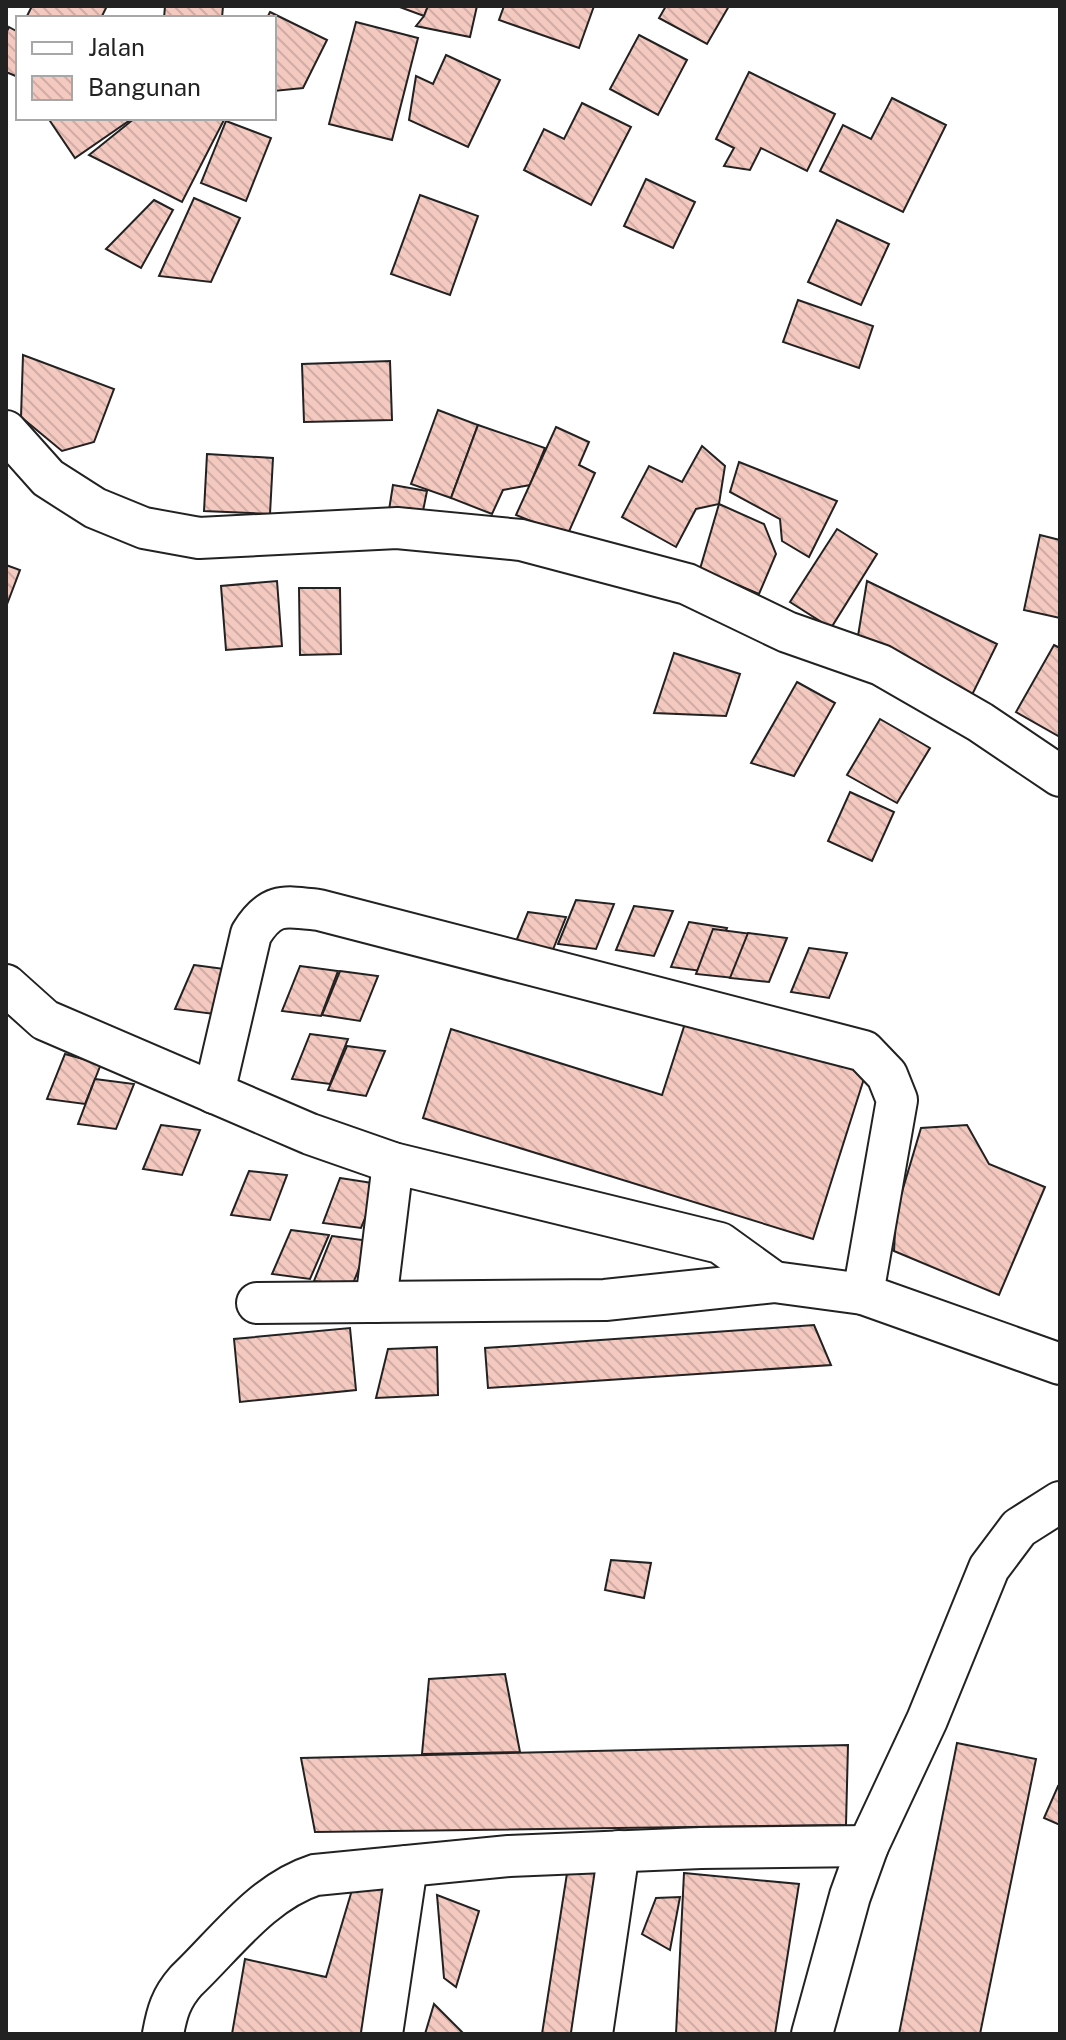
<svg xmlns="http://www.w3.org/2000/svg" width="1066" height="2040" font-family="'Public Sans',sans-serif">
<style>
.building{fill:url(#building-back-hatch);stroke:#222;stroke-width:2}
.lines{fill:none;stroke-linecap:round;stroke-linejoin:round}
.street-casing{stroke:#222;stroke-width:44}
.street{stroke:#fff;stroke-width:40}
</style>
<defs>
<pattern id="building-back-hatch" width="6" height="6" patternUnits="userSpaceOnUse" patternTransform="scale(2)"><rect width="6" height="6" fill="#f3c9c0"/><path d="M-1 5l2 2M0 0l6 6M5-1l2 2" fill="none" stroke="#d0aca5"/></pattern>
</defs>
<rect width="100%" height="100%" fill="#fff"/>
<!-- building -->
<g class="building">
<path d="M32 6H107L101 18H26Z"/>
<path d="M165 6H223L222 18H164Z"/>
<path d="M397 6H428L424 16Z"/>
<path d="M428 6H477L470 37 416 26 424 16Z"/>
<path d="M504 6H594L579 48 499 20Z"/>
<path d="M666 6H729L707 44 659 18Z"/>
<path d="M270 12 327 40 303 88 274 91V18H267Z"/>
<path d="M356 22 418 38 392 140 329 124Z"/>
<path d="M9 27 18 32V77L6 72V33Z"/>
<path d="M639 35 687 60 658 115 610 89Z"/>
<path d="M446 55 500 80 468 147 409 120 416 76 433 84Z"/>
<path d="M749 72 835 114 807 171 761 148 750 170 724 166 734 148 716 139Z"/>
<path d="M892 98 946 125 903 212 820 171 843 125 871 139Z"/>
<path d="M582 103 631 127 591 205 524 170 544 129 564 139Z"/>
<path d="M48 118H133L75 158Z"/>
<path d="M135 118H225L182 202 89 155Z"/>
<path d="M226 121 271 138 246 201 201 183Z"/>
<path d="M646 179 695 202 673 248 624 226Z"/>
<path d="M420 195 478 216 450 295 391 274Z"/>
<path d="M194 198 240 218 211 282 159 276Z"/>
<path d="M154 200 173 210 141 268 106 249Z"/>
<path d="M837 220 889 244 861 305 808 282Z"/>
<path d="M798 300 873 326 859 368 783 342Z"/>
<path d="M23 355 114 389 94 442 62 451 21 417Z"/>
<path d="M390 361 392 420 304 422 302 364Z"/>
<path d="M438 410 478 425 451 498 411 484Z"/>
<path d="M478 425 545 448 530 485 503 490 492 514 451 498Z"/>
<path d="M556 427 589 442 579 465 595 473 567 536 516 515Z"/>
<path d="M702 446 725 466 719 504 696 509 676 547 622 517 649 466 682 482Z"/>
<path d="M207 454 273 458 270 514 204 511Z"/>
<path d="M739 462 837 501 809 557 782 541 780 519 730 492Z"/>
<path d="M393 485 427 491 422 516 389 510Z"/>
<path d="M719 504 764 524 776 554 759 594 700 569Z"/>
<path d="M837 529 877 554 831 628 790 602Z"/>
<path d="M1040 535 1060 540V618L1024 610Z"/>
<path d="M6 565 20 570 6 607Z"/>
<path d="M277 581 282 646 226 650 221 586Z"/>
<path d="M867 581 997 644 971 697 857 642Z"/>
<path d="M299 588H340L341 654 300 655Z"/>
<path d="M1054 645 1060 648V737L1016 712Z"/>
<path d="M674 653 740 674 726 716 654 713Z"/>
<path d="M797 682 835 703 794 776 751 763Z"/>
<path d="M880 719 930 748 897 803 847 775Z"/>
<path d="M850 792 894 812 872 861 828 841Z"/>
<path d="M576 900 614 904 596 949 558 944Z"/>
<path d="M634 906 673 911 654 956 616 950Z"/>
<path d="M528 912 566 917 548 962 510 956Z"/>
<path d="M689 922 727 928 709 972 671 967Z"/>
<path d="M713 929 752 934 734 978 696 974Z"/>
<path d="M748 933 787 938 769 982 730 978Z"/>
<path d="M809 948 847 953 829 998 791 992Z"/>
<path d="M194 965 232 970 214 1014 175 1009Z"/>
<path d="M300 966 338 971 321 1016 282 1011Z"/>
<path d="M340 971 378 976 360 1021 322 1015Z"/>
<path d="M689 1011 868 1066 813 1239 423 1118 451 1029 662 1095Z"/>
<path d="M310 1034 348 1039 330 1084 292 1079Z"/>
<path d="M347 1046 385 1051 366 1096 328 1090Z"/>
<path d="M65 1054 101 1064 85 1104 47 1099Z"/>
<path d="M95 1079 134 1084 116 1129 78 1124Z"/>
<path d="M161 1125 200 1130 182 1175 143 1169Z"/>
<path d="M967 1125 989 1164 1045 1187 999 1295 894 1251 896 1212 921 1128Z"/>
<path d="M249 1171 287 1175 270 1220 231 1215Z"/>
<path d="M340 1178 379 1184 361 1228 323 1223Z"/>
<path d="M291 1230 329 1235 310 1279 272 1274Z"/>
<path d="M332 1236 370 1241 352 1286 314 1281Z"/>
<path d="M814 1325 831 1365 488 1388 485 1348Z"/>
<path d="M350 1328 356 1390 240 1402 234 1339Z"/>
<path d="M437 1347 438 1395 376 1398 388 1349Z"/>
<path d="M611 1560 651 1563 644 1598 605 1590Z"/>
<path d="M505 1674 520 1752 422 1754 429 1679Z"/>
<path d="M957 1743 1036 1759 980 2034H899Z"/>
<path d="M848 1745 846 1825 315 1832 301 1758Z"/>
<path d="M1058 1786 1060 1787V1825L1044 1818Z"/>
<path d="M568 1867 604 1872 579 2034H542Z"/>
<path d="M684 1873 799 1884 775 2034H676Z"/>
<path d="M355 1880 396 1882 375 2034H232L245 1959 326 1977Z"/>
<path d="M437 1895 479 1911 456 1987 444 1978Z"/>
<path d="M680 1897 670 1950 642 1934 656 1898Z"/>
<path d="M434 2004 464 2034H425Z"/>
</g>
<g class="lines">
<!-- street casing -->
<g class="street-casing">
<g id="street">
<path d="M6 431 48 478 95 508 144 528 199 538 397 528 521 540 687 584 787 632 881 665 980 722 1060 776"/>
<path d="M6 985 45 1020 310 1134 393 1163 720 1243 774 1282"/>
<path d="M214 1093 251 934C271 902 284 906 319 910L864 1051 887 1075 897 1100 863 1294"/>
<path d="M376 1302 393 1163"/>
<path d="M257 1303 605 1300 774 1282 863 1294 1060 1364"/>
<path d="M163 2034C167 2012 171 1998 186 1981 225 1944 262 1892 315 1875L509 1856 701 1848 868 1846"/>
<path d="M382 2034 407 1866"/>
<path d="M592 2034 619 1851"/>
<path d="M812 2034 850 1896 868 1846 927 1720 989 1568 1019 1528 1060 1502"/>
</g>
</g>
<!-- street -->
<use href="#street" class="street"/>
</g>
<!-- border -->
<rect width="1066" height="2040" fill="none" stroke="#222222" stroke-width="16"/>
<!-- legend -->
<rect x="16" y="16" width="260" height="104" fill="#ffffff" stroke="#a7a7a7" stroke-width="2"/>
<rect x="32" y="42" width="40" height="12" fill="#ffffff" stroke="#a7a7a7" stroke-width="2"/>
<text x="88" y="56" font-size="24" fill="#222222">Jalan</text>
<rect x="32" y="76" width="40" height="24" fill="url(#building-back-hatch)" stroke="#a7a7a7" stroke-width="2"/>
<text x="88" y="96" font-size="24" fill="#222222">Bangunan</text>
</svg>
